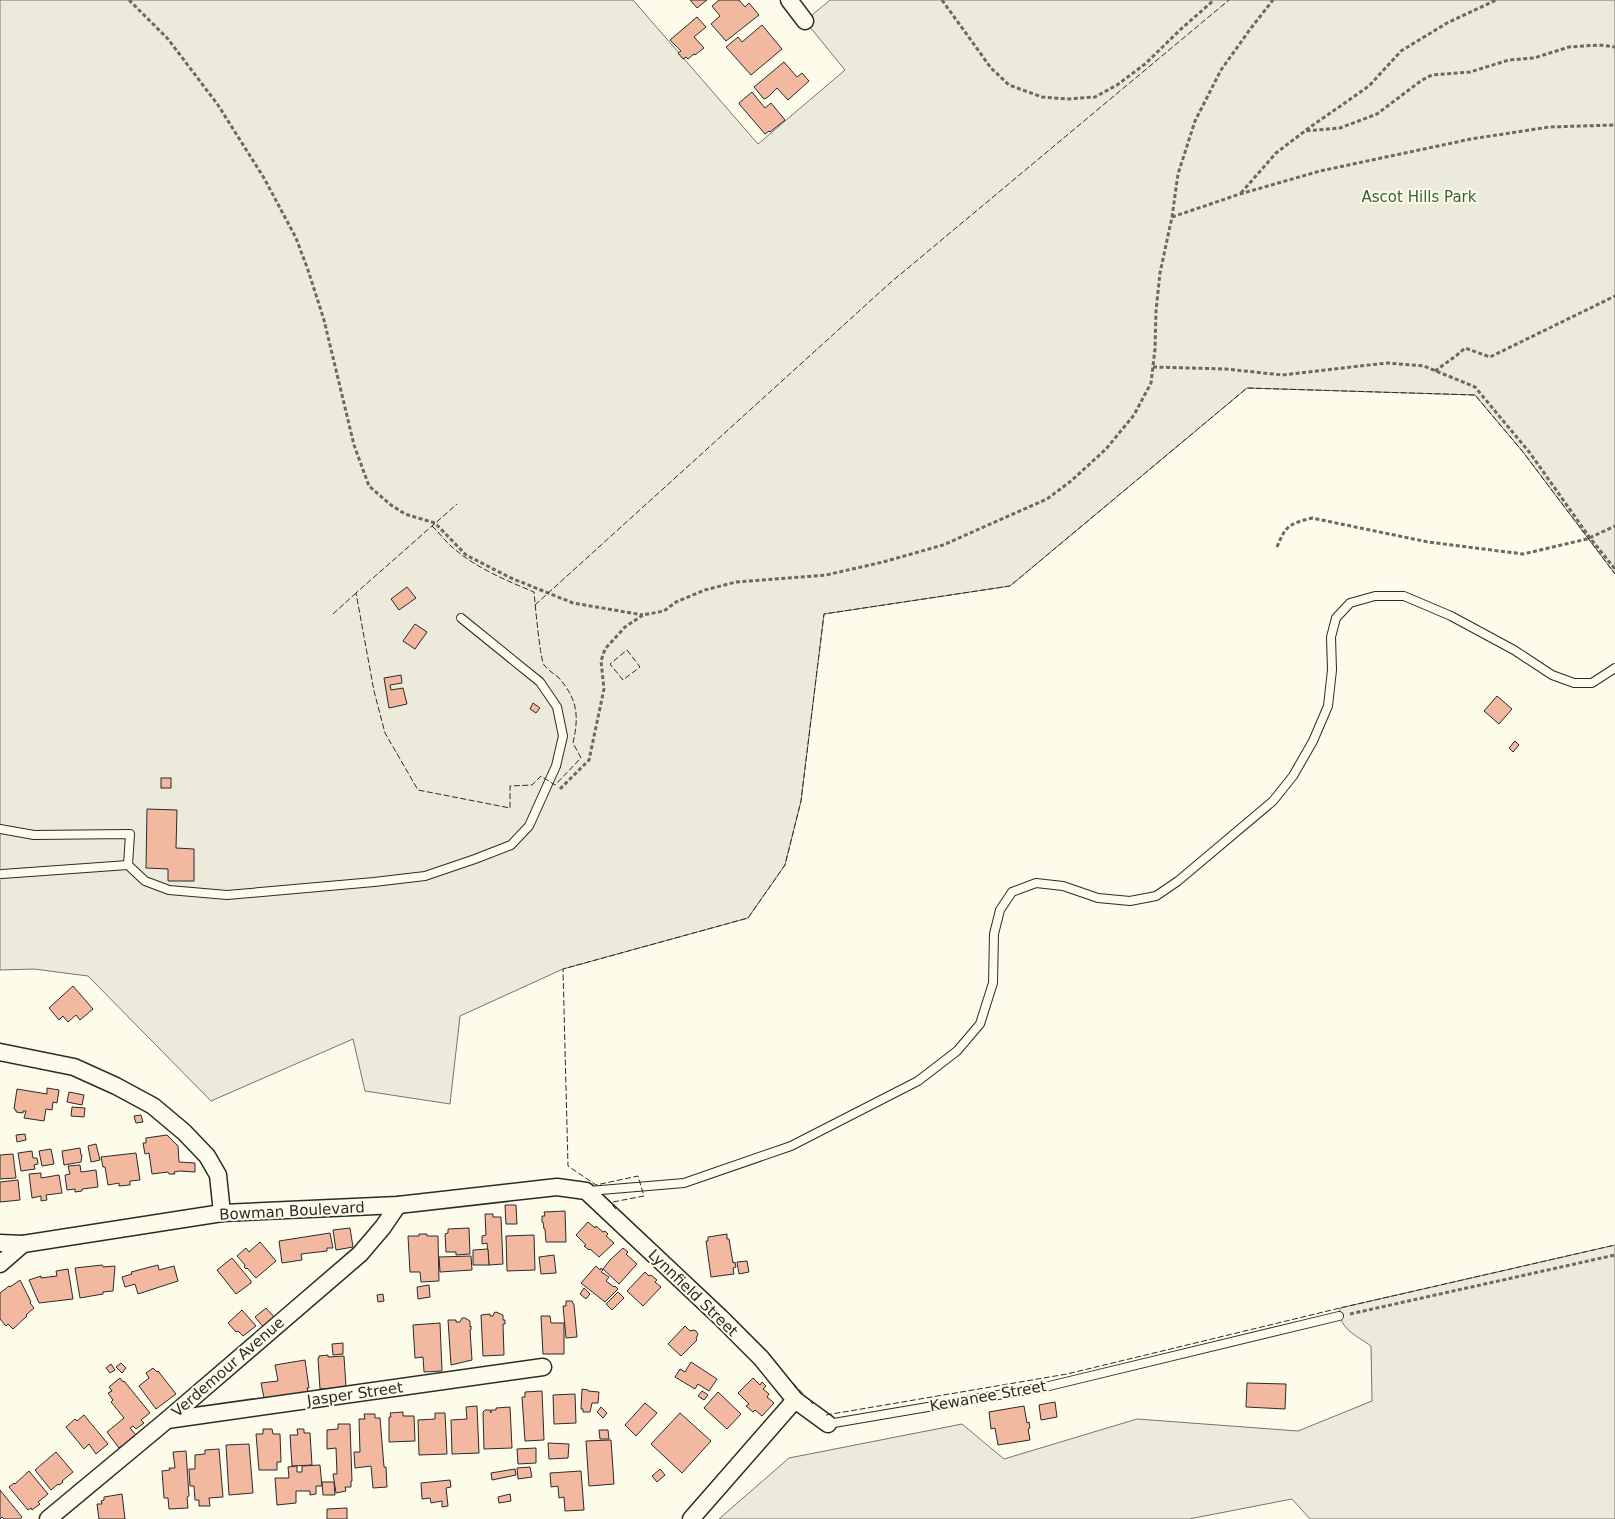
<svg xmlns="http://www.w3.org/2000/svg" width="1615" height="1519" font-family="'DejaVu Sans',sans-serif">
<style>
.green{fill:#ecebdb;stroke:#74746e}
.building{fill:#f2b8a0;stroke:#2b2b2b}
.lines{fill:none;stroke-linecap:round;stroke-linejoin:round}
.lane-casing{stroke:#2b2b2b;stroke-width:10}
.street-casing{stroke:#2b2b2b;stroke-width:19}
.path{stroke:#6a6964;stroke-width:3;stroke-dasharray:4 2.5;stroke-linecap:butt}
.lane{stroke:#fdfbea;stroke-width:8}
.street{stroke:#fdfbea;stroke-width:16}
.fence{stroke:#2b2b2b;stroke-width:1;stroke-dasharray:6 2.5;stroke-linecap:butt}
.labels{text-anchor:middle;dominant-baseline:central;stroke-width:4;stroke-linejoin:round;paint-order:stroke}
.park-label{font-size:15px;fill:#34623c;stroke:#fdfbea}
.street-label{font-size:15px;fill:#2b2b2b;stroke:#fdfbea}
</style>
<rect width="100%" height="100%" fill="#fdfbea"/>
<!-- green -->
<g class="green">
<path d="M0 0H633L758 144 845 70 805 21 830 0H1615V574L1523 452 1475 395 1247 388 1010 586 824 614 801 801 785 865 748 918 563 969 460 1016 450 1104 365 1091 353 1039 211 1101 88 976 34 969 0 970Z"/>
<path d="M1615 1245V1519H1310L1292 1499 1189 1519H719L789 1458 962 1424 1004 1459 1137 1419 1298 1431 1372 1401 1371 1346C1356 1335 1338 1329 1340 1308Z"/>
</g>
<!-- building -->
<g class="building">
<path d="M690 0H707L697 8Z"/>
<path d="M719 0H739L745 7 749 3 759 15 726 41 711 24 720 16 712 6Z"/>
<path d="M697 17 706 27 694 37 704 48 695 55 694 54 688 59 686 57 683 59 678 53 681 51 670 40Z"/>
<path d="M762 25 782 49 751 75 726 47 738 37 742 42Z"/>
<path d="M784 62 797 77 802 73 809 81 788 100 777 88 769 96 765 99 763 98 754 87Z"/>
<path d="M752 92 765 108 771 103 785 120 770 132 769 131 765 134 740 105 739 103Z"/>
<path d="M407 587 416 598 399 610 391 599Z"/>
<path d="M415 624 427 632 415 649 403 641Z"/>
<path d="M401 675 402 683 390 685 391 690 403 688 407 704 389 708 384 678Z"/>
<path d="M1497 696 1512 709 1499 724 1484 711Z"/>
<path d="M533 703 540 708 536 713 530 709Z"/>
<path d="M1515 741 1519 745 1513 752 1509 748Z"/>
<rect x="161" y="778" width="10" height="10"/>
<path d="M147 809 177 810 176 848 194 849V881H168V869L146 868Z"/>
<path d="M73 986 93 1009 80 1020 76 1015 68 1022 63 1016 59 1020 49 1008Z"/>
<path d="M47 1088 59 1090 57 1103 53 1102 52 1110 46 1109 44 1121 24 1118 26 1111H23V1113L16 1112V1110L14 1109 17 1089 47 1094Z"/>
<path d="M69 1092 84 1095 82 1105 67 1102Z"/>
<path d="M72 1107 85 1108 84 1117 71 1116Z"/>
<path d="M141 1115 143 1122 136 1123 134 1116Z"/>
<path d="M25 1134 26 1140 17 1142 16 1135Z"/>
<path d="M167 1135 178 1146 179 1162 195 1163V1172L180 1171 174 1172 175 1174H169L168 1172 152 1174 149 1153 145 1154 143 1143H146V1138Z"/>
<path d="M96 1144 100 1160 91 1162 88 1146Z"/>
<path d="M80 1148 81 1155H82L81 1162 64 1165 62 1151Z"/>
<path d="M51 1149 54 1164 42 1166 39 1151Z"/>
<path d="M32 1151 33 1158H37L38 1164 34 1165 35 1169 21 1171 18 1153Z"/>
<path d="M136 1153 140 1180 130 1181V1185L119 1186V1183L108 1185 105 1167H103L101 1157Z"/>
<path d="M13 1154 16 1178 0 1179V1155Z"/>
<path d="M80 1165 81 1172 96 1170 98 1187 82 1189V1191L75 1192V1189L67 1190 65 1175 70 1174 68 1166Z"/>
<path d="M41 1173V1178L59 1175 62 1193 46 1195 47 1200 41 1201V1196L32 1198 29 1174Z"/>
<path d="M18 1180 20 1200 0 1202V1182Z"/>
<path d="M505 1205H516L517 1224H506Z"/>
<path d="M565 1211 566 1242H546L545 1229H544L543 1222H542V1216H545L544 1212Z"/>
<path d="M485 1214H493V1217H501L503 1264 489 1265 487 1243 482 1244V1236L486 1235Z"/>
<path d="M588 1222 595 1228 596 1226 603 1232 605 1231 608 1234 606 1236 614 1243 599 1257 590 1249 589 1250 584 1246 586 1245 576 1235Z"/>
<path d="M350 1228 353 1247 336 1250 333 1230Z"/>
<path d="M469 1228 470 1254 456 1255V1252H446L445 1234 448 1233V1229Z"/>
<path d="M330 1233 333 1248H327V1251L301 1254 302 1260 282 1263 279 1241Z"/>
<path d="M419 1234H427V1236H438L439 1281 421 1282 420 1272H410L408 1236H419Z"/>
<path d="M727 1234V1239H729L733 1263 735 1262 736 1267 733 1268 734 1274 711 1277 706 1241H708V1237Z"/>
<path d="M534 1235 535 1270 507 1271 506 1236Z"/>
<path d="M260 1242 276 1261 256 1278 247 1268 246 1269 244 1267 245 1265 237 1256 246 1248 249 1252Z"/>
<path d="M623 1248 628 1252 626 1254 637 1264 619 1284 603 1269 610 1260Z"/>
<path d="M488 1249 489 1265H473V1250Z"/>
<path d="M554 1255 556 1273 541 1274 539 1257Z"/>
<path d="M471 1256 472 1270 440 1272 439 1257Z"/>
<path d="M232 1258 251 1281V1283L236 1294 217 1270Z"/>
<path d="M747 1261 749 1272 739 1274 737 1262Z"/>
<path d="M102 1265 103 1267 115 1266 113 1291 103 1292V1294L80 1298 75 1268Z"/>
<path d="M158 1265 159 1270 174 1266 178 1281 138 1294 135 1284 125 1287 122 1277 132 1274 131 1272Z"/>
<path d="M596 1266 600 1270 601 1268 603 1270 601 1272 609 1277 606 1281 614 1287 615 1286 618 1289 605 1302 581 1283Z"/>
<path d="M68 1269 73 1299 39 1303 29 1280 41 1276V1278L57 1276 56 1271Z"/>
<path d="M645 1272 649 1276 651 1275 657 1280 655 1282 661 1287 643 1306 627 1291Z"/>
<path d="M20 1280 31 1302 30 1303 34 1308 26 1315 27 1316 13 1329 8 1324 6 1326 0 1319V1293L9 1286 10 1287Z"/>
<path d="M429 1285 430 1297 418 1299 417 1287Z"/>
<path d="M584 1288 590 1294 586 1299 580 1294Z"/>
<path d="M618 1292 624 1298 612 1310 606 1304Z"/>
<path d="M383 1294 384 1301 378 1302 377 1295Z"/>
<path d="M566 1301H572L574 1305 577 1337 566 1338 563 1306H566Z"/>
<path d="M266 1308 276 1319 265 1329 255 1317Z"/>
<path d="M242 1310 256 1326 243 1336 238 1331 236 1332 228 1323Z"/>
<path d="M496 1312 503 1315V1320H505V1324H503L504 1355 483 1356 481 1315 490 1314V1316H493L494 1313Z"/>
<path d="M541 1316H550L551 1323H564V1354H543Z"/>
<path d="M462 1318H465L470 1321V1327L471 1326V1330H470L472 1360 451 1365 448 1320H456V1322H460Z"/>
<path d="M440 1323 442 1371 424 1372 423 1357 415 1358 413 1325Z"/>
<path d="M685 1326 690 1331 694 1330 696 1331 698 1334 696 1339 697 1340 681 1356 668 1344Z"/>
<path d="M343 1343V1354L333 1355 332 1344Z"/>
<path d="M328 1355V1357L344 1356 346 1387 320 1389 318 1358H319V1356Z"/>
<path d="M305 1360 309 1388H307L308 1392 264 1398 261 1383 278 1381 275 1365Z"/>
<path d="M691 1362 717 1379 709 1391 698 1384 695 1389 675 1377 680 1369 685 1372Z"/>
<path d="M121 1363 126 1368 122 1373 116 1367Z"/>
<path d="M111 1364 115 1370 110 1373 106 1368Z"/>
<path d="M153 1368 157 1372 158 1371 176 1394 156 1409 139 1386 149 1378 146 1373Z"/>
<path d="M120 1378 123 1382 124 1381 150 1413 141 1420 144 1423 136 1429 133 1426 130 1428 136 1435 119 1448 107 1432 124 1418 111 1402 113 1400 108 1393 112 1391 109 1387Z"/>
<path d="M753 1378 760 1385 762 1382 766 1386 763 1389 769 1394 767 1397 774 1403 762 1416 755 1410 753 1412 746 1406 749 1404 738 1393Z"/>
<path d="M1247 1383 1286 1384 1285 1409 1246 1407Z"/>
<path d="M582 1389 588 1390V1391L599 1392 598 1403H592L590 1412H583V1409H581Z"/>
<path d="M542 1391 544 1440 525 1441 522 1397H525V1392Z"/>
<path d="M702 1391 708 1395 704 1400 698 1396Z"/>
<path d="M718 1392 741 1414 727 1429 704 1408Z"/>
<path d="M575 1394 576 1423 554 1424 553 1395Z"/>
<path d="M1055 1402 1057 1417 1041 1420 1039 1405Z"/>
<path d="M645 1403 657 1413 636 1436 625 1425Z"/>
<path d="M477 1406 479 1453 452 1454 451 1420 467 1419 466 1407Z"/>
<path d="M1024 1406 1027 1423 1029 1422 1030 1428 1028 1429 1030 1440 998 1445 995 1428 991 1429 989 1412Z"/>
<path d="M510 1407 512 1448 484 1449 483 1412 485 1410H490L491 1413V1410H496V1408Z"/>
<path d="M601 1407 607 1413 603 1418 597 1412Z"/>
<path d="M403 1412V1416H414L415 1441 389 1442V1417H391L390 1413Z"/>
<path d="M435 1413H445L447 1454 419 1455 418 1420 435 1419Z"/>
<path d="M680 1413 711 1441 682 1473 651 1444Z"/>
<path d="M364 1414H375V1418H380L384 1467H386L387 1487 373 1488 371 1466 355 1468 354 1452H360L359 1419H365Z"/>
<path d="M84 1415 108 1444 96 1454 89 1444 84 1449 66 1427 75 1419 77 1421Z"/>
<path d="M338 1424H350L352 1481H351V1487H345L346 1491 336 1493 333 1474H337L336 1448 327 1449V1430L338 1429Z"/>
<path d="M263 1429H272L273 1434H280L281 1462H277V1470H259L256 1434H263Z"/>
<path d="M297 1429H304V1433H310L312 1465 292 1466 290 1435H298Z"/>
<path d="M599 1430H608L609 1439H600Z"/>
<path d="M611 1440 614 1484 589 1486 586 1441Z"/>
<path d="M548 1443 569 1444 568 1458 549 1459Z"/>
<path d="M249 1444 253 1493 229 1495 226 1445Z"/>
<path d="M536 1448V1463L518 1464 517 1449Z"/>
<path d="M219 1449 223 1497 209 1498 210 1506H199V1500H195L194 1486H190L189 1469H195V1455L205 1454V1450Z"/>
<path d="M186 1451 189 1496 187 1497 188 1508 169 1509 168 1498H164L162 1471 170 1470 169 1468H175L173 1452Z"/>
<path d="M56 1452 73 1472 62 1481 63 1482 59 1485 58 1484 51 1490 35 1470Z"/>
<path d="M320 1465 322 1486H316V1494L310 1495V1491H296V1503L277 1505 275 1478H289L288 1467 297 1466V1472H302V1466Z"/>
<path d="M530 1467 532 1477 518 1479 517 1468Z"/>
<path d="M515 1469 516 1475 492 1480 491 1473Z"/>
<path d="M660 1469 665 1475 657 1482 652 1476Z"/>
<path d="M29 1471 48 1494 38 1502 40 1504 32 1510 31 1508 28 1510 9 1487 14 1483 15 1484Z"/>
<path d="M581 1471 584 1510 565 1511 564 1497 559 1498 558 1486 551 1487 550 1473Z"/>
<path d="M450 1480 451 1487 446 1488 448 1506 442 1507V1501L431 1503 430 1498 422 1499 421 1483Z"/>
<path d="M322 1482H334L335 1495H323Z"/>
<path d="M0 1490 22 1517 20 1519H4L2 1517 0 1519Z"/>
<path d="M122 1494 125 1519H99L97 1504H102L101 1501 104 1500V1497Z"/>
<path d="M510 1494 511 1501 499 1503 498 1497Z"/>
<path d="M347 1508V1519H327V1509Z"/>
</g>
<g class="lines">
<!-- lane casing -->
<g class="lane-casing">
<g id="lane">
<path d="M0 829 34 835 130 834 128 865 145 881 169 890 227 895 374 882 425 876 475 859 511 845 529 826 556 766 563 736 557 707 540 682 461 618"/>
<path d="M2 874 128 865"/>
<path d="M589 1191 684 1183 791 1146 918 1081 957 1051 980 1024 993 983 994 934 1000 910 1012 892 1036 883 1063 886 1098 898 1130 901 1156 896 1178 881 1273 801 1293 776 1313 741 1328 706 1332 670 1331 637 1336 618 1350 603 1375 596H1404L1451 616 1514 650 1552 675 1574 683H1592L1615 668"/>
<path d="M828 1424 1045 1387 1339 1316"/>
</g>
</g>
<!-- street casing -->
<g class="street-casing">
<g id="street">
<path d="M789 0 805 21"/>
<path d="M0 1052 74 1067 116 1086 153 1106 184 1132 207 1156 218 1175 222 1213"/>
<path d="M0 1243 23 1244 222 1213 398 1205 557 1187 586 1191 720 1317 761 1358 795 1400"/>
<path d="M0 1264 23 1244"/>
<path d="M167 1420 543 1367"/>
<path d="M48 1519 167 1420 360 1254 383 1227 398 1205"/>
<path d="M691 1519 795 1400 828 1424"/>
</g>
</g>
<!-- path -->
<g class="path">
<path d="M129 0 168 39 218 105 264 178 296 238 308 270 324 320 354 445 369 486 391 505 405 514 435 523 466 555 511 578 573 603 643 615"/>
<path d="M942 0 991 68 1009 85 1042 97 1067 99 1095 97 1117 85 1145 64 1181 29 1214 0"/>
<path d="M1306 130 1369 86 1401 51 1447 23 1496 0"/>
<path d="M1241 193 1276 153 1305 131 1340 128 1377 114 1422 80 1432 75 1470 72 1509 60 1534 58 1569 47 1599 45 1615 47"/>
<path d="M1172 217 1240 194 1320 171 1471 139 1549 127 1615 125"/>
<path d="M1153 367 1226 369 1282 375 1387 363 1424 366 1475 387 1530 453 1590 538 1615 569"/>
<path d="M1435 371 1457 355 1465 348 1490 357 1615 296"/>
<path d="M1277 547C1286 525 1289 524 1312 518L1428 542 1523 554 1587 539 1615 526"/>
<path d="M560 789 589 760 604 689 601 661 605 649 625 627 643 615 664 611 676 602 705 590 736 582 826 575 883 562 943 545 1047 499 1071 481 1106 449 1134 415 1151 383 1155 349 1156 311 1160 273 1172 217 1178 174 1195 121 1221 70 1251 28 1273 0"/>
<path d="M1350 1314 1615 1255"/>
</g>
<!-- lane -->
<use href="#lane" class="lane"/>
<!-- street -->
<use href="#street" class="street"/>
<!-- fence -->
<g class="fence">
<path d="M432 526C439 532 444 540 451 546 474 567 505 580 534 592 535 603 540 659 544 665 548 670 554 674 559 678 578 700 579 716 573 743L581 758 555 785 541 776 532 785 510 786V808L418 790 385 733 374 691 356 593 457 504"/>
<path d="M535 605 890 283 1229 0"/>
<path d="M333 614 356 593"/>
<path d="M627 650 640 667 623 680 610 664Z"/>
<path d="M616 1209 613 1206V1202L644 1196 638 1176 596 1185 568 1166 563 969 748 918 785 865 801 801 824 614 1010 586 1247 388 1475 395 1523 452 1615 574"/>
<path d="M787 1377 813 1404"/>
<path d="M826 1415 1067 1374 1340 1308 1615 1245"/>
</g>
</g>
<g class="labels">
<!-- park labels -->
<g class="park-label">
<text x="1419" y="197">Ascot Hills Park</text>
</g>
<!-- street labels -->
<g class="street-label">
<text transform="translate(292 1211) rotate(-3)">Bowman Boulevard</text>
<text transform="translate(693 1293) rotate(44)">Lynnfield Street</text>
<text transform="translate(228 1367) rotate(-41)">Verdemour Avenue</text>
<text transform="translate(355 1394) rotate(-8)">Jasper Street</text>
<text transform="translate(988 1396) rotate(-10)">Kewanee Street</text>
</g>
</g>
</svg>
